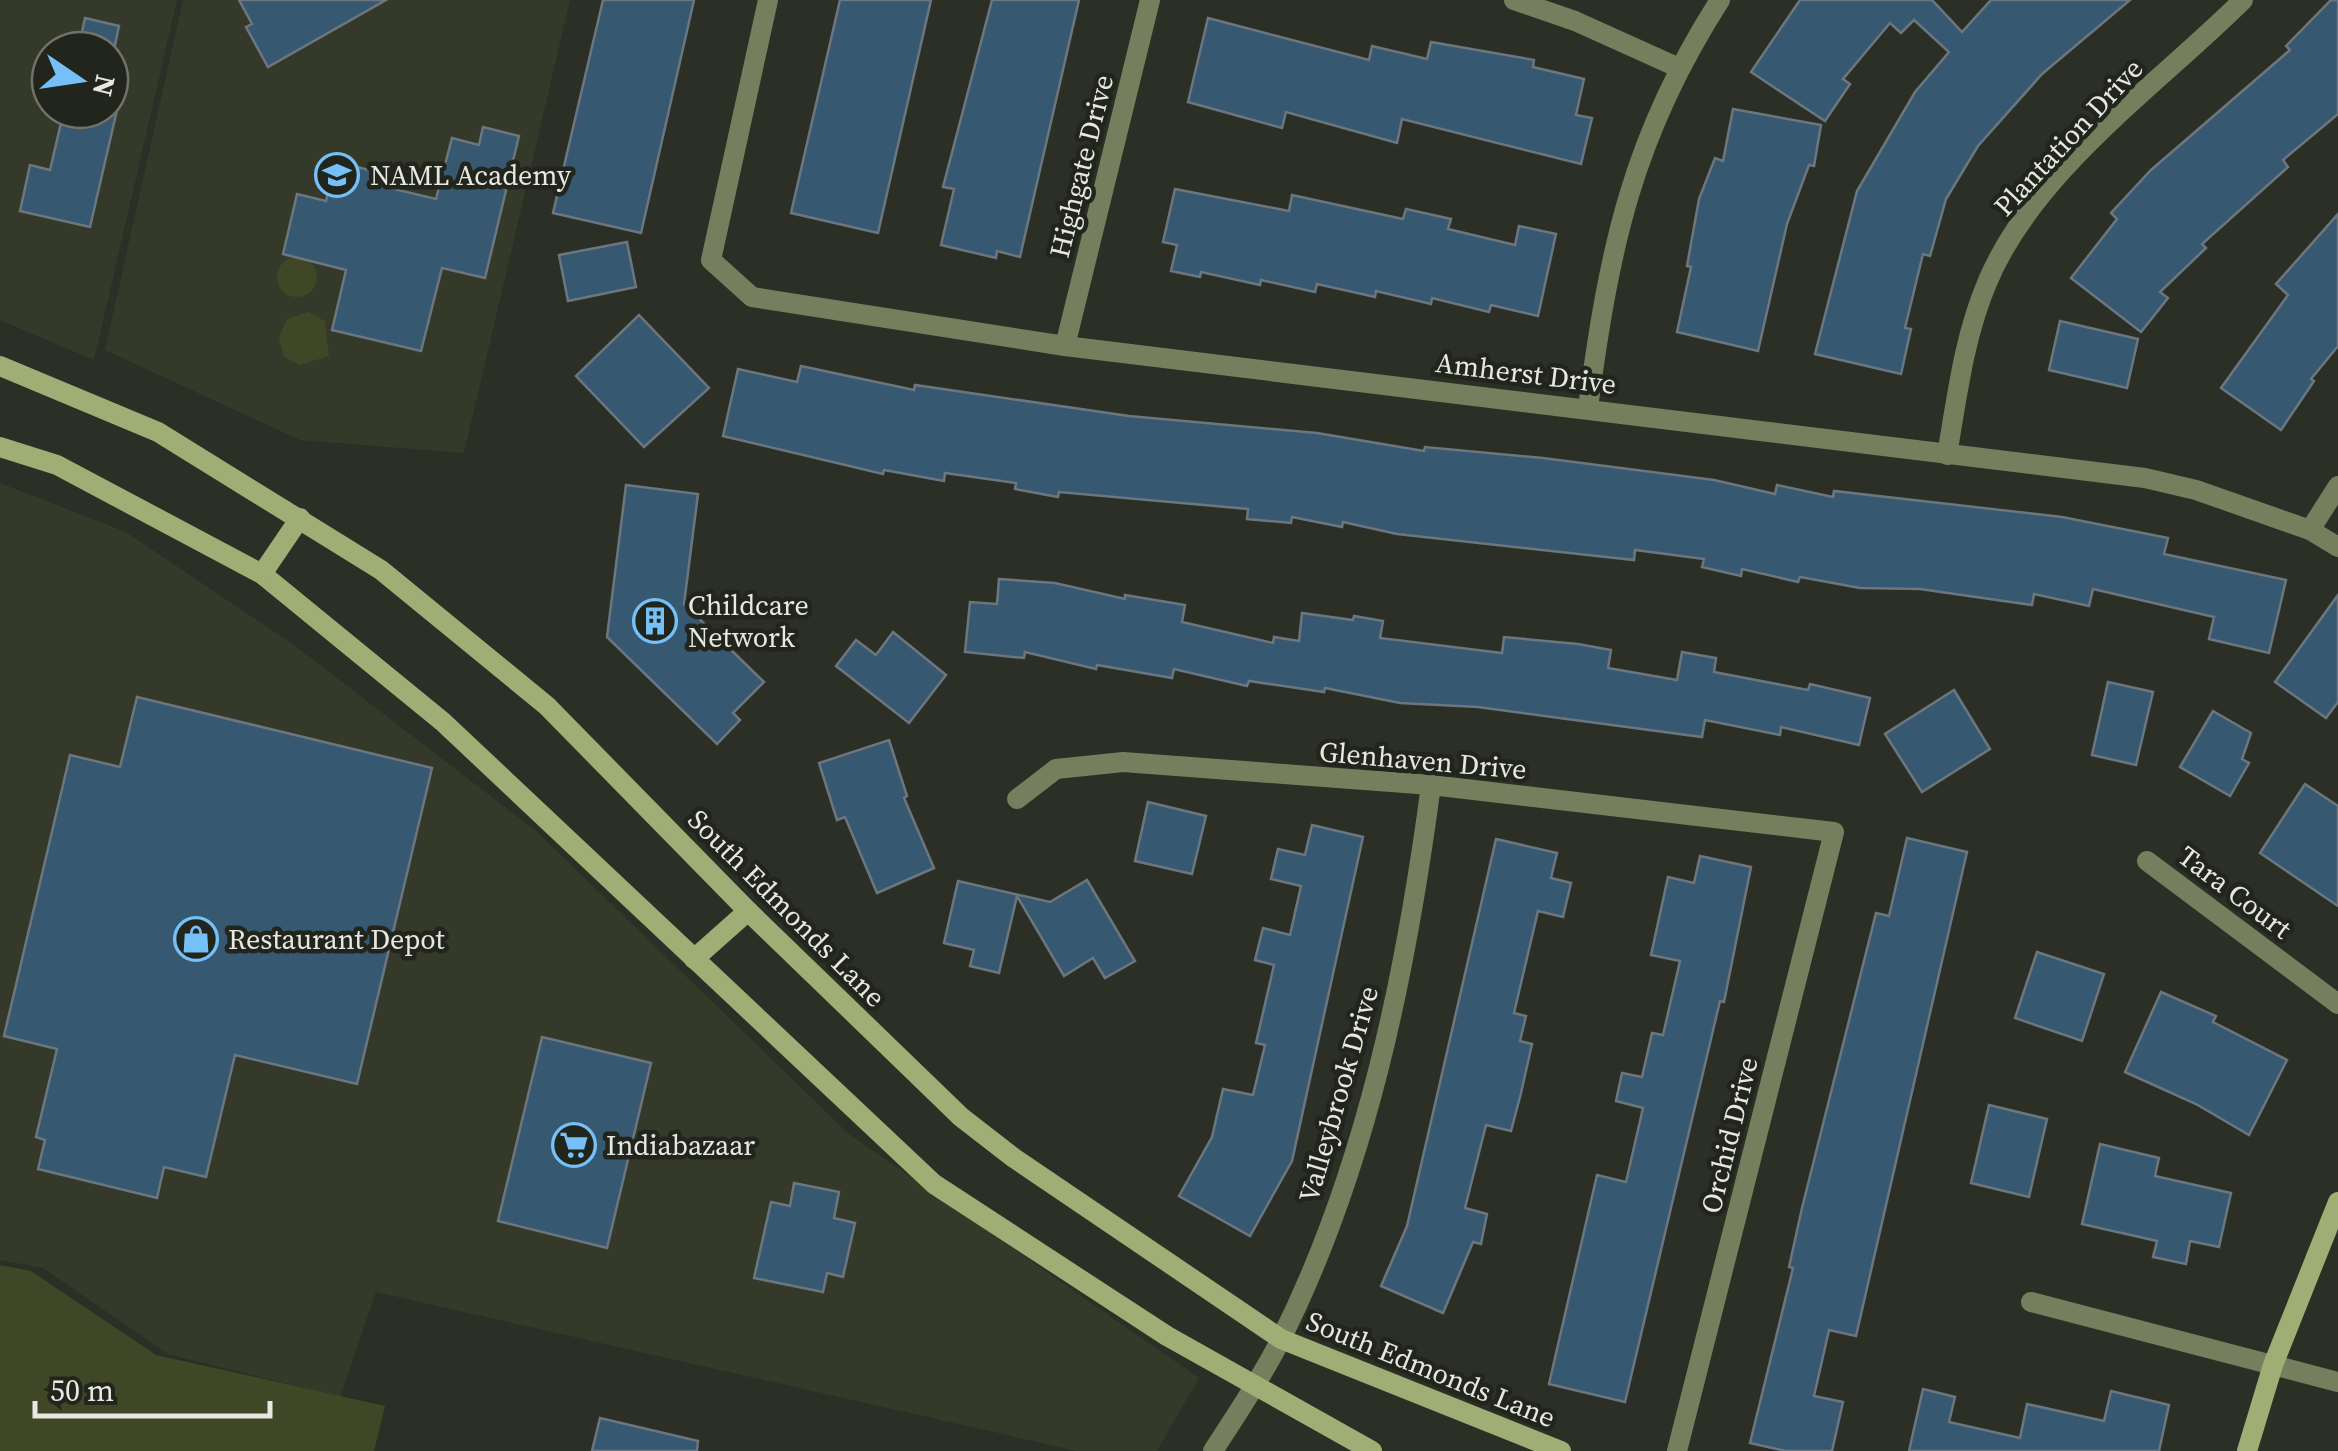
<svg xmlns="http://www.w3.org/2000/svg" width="2338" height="1451" font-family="'Source Serif 4',serif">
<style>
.built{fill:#353929;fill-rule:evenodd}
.green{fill:#3f4727}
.building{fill:#375871;stroke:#6c767e;stroke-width:2.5}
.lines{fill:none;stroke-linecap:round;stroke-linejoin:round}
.street{stroke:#767f5d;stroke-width:20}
.secondary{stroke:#9fae75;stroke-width:20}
.labels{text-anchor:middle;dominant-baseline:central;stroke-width:9;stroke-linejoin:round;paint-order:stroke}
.street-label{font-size:28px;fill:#e7e8e2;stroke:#22251c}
.poi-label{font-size:28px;fill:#e7e8e2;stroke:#22251c;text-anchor:start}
</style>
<rect width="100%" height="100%" fill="#2c2f25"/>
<!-- built -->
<g class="built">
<path d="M0 0H177L94 360 0 320ZM50 50H110V110H50Z"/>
<path d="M183 0H570L464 453 300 440 105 350Z"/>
<path d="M0 483 126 532 294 645 536 831 849 1134 1199 1378 1157 1451H1077L376 1292 340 1397 168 1354 43 1268 0 1260Z"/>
</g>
<!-- green -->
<g class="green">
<circle cx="297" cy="277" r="20"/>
<path d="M308 312 325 321 329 356 300 365 284 357 279 337 287 319Z"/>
<path d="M0 1265 31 1271 156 1355 385 1406 374 1451H0Z"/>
</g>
<!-- building -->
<g class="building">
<path d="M239 0H386L268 67 246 27 252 24Z"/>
<path d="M603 0H694L641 233 553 213Z"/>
<path d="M840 0H931L878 233 791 213Z"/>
<path d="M992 0H1079L1020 257 997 251 996 258 941 245 954 189 943 187Z"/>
<path d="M1800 0H1932L1962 32 1991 0H2130L2042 74 1978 146 1946 199 1930 256 1923 254 1905 328 1911 329 1901 374 1815 354 1857 191 1915 92 1949 52 1914 20 1901 33 1890 23 1843 79 1850 84 1825 121 1751 72Z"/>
<path d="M2331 0H2338V114L2283 160 2288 167 2202 244 2206 248 2160 292 2168 298 2141 332 2071 278 2117 219 2111 213 2151 170 2290 50 2286 46Z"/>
<path d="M85 18 119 26 114 50H78Z"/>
<path d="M1208 18 1369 60 1372 46 1427 59 1431 42 1534 60 1533 67 1584 79 1576 115 1592 118 1581 164 1402 119 1397 143 1286 112 1282 128 1188 102Z"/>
<path d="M1733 109 1821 125 1814 166 1809 165 1787 224 1758 351 1677 332 1691 267 1687 266 1699 199 1715 158 1723 161Z"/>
<path d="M64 110H117L90 227 20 211 30 165 50 170Z"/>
<path d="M483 127 519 136 485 278 442 268 421 351 332 330 346 270 283 254 297 194 326 201 333 172 344 175 346 164 372 171 369 183 436 199 452 138 479 145Z"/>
<path d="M1175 189 1289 211 1292 195 1403 219 1406 209 1451 219 1448 229 1515 245 1519 226 1556 234 1538 316 1491 305 1489 312 1432 298 1431 304 1376 291 1375 297 1317 284 1315 292 1261 280 1260 285 1201 272 1200 277 1171 271 1177 245 1163 242Z"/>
<path d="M2338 214V346L2311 379 2314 381 2281 430 2221 388 2288 295 2276 284Z"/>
<path d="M627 242 636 287 568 301 559 255Z"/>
<path d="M639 315 709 388 644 447 576 376Z"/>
<path d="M2060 321 2138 339 2127 388 2049 370Z"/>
<path d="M801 366 914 390 915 385 1129 416 1317 433 1424 451 1425 447 1543 458 1714 480 1775 494 1777 485 1833 497 1834 491 2062 517 2168 538 2164 554 2286 580 2269 653 2209 639 2214 617 2093 589 2089 606 2034 594 2032 605 1920 589 1860 588 1800 577 1798 582 1742 569 1741 576 1702 567 1704 559 1635 550 1634 560 1397 534 1343 522 1342 527 1292 517 1291 523 1247 519 1248 509 1059 492 1058 497 1015 489 1016 483 945 473 944 481 884 470 883 474 723 436 738 369 797 382Z"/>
<path d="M626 485 698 494 684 604 764 682 733 713 740 720 717 744 607 637Z"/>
<path d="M999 579 1055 583 1125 599V595L1185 605 1182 622 1273 643 1274 637 1299 641 1302 613 1353 620 1354 616 1383 621 1380 638 1502 653 1504 637 1578 644 1611 650 1608 668 1677 680 1682 652 1716 658 1714 672 1808 690 1810 684 1870 698 1859 745 1781 727 1780 735 1705 720 1702 737 1478 707 1400 703 1325 688 1324 692 1249 681 1247 686 1174 669 1172 678 1097 665 1096 669 1025 652 1024 658 965 652 970 602 997 604Z"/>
<path d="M2338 595V702L2326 718 2275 682Z"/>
<path d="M893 632 946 675 909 723 836 666 856 640 876 655Z"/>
<path d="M2108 682 2153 692 2136 765 2092 755Z"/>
<path d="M1954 690 1990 749 1922 792 1885 734Z"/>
<path d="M137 697 432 768 357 1084 235 1055 206 1177 164 1167 157 1198 38 1169 45 1140 36 1137 57 1049 4 1036 70 755 120 767Z"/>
<path d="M2213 711 2251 733 2242 759 2249 763 2230 796 2180 767Z"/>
<path d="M889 740 907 796 904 798 934 868 877 893 845 817 837 820 819 763Z"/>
<path d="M2305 784 2338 806V906L2260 853Z"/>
<path d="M1148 802 1206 816 1192 874 1135 861Z"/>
<path d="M1312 825 1363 837 1292 1161 1250 1236 1179 1196 1212 1137 1223 1089 1253 1095 1265 1045 1256 1043 1274 965 1255 960 1263 928 1290 935 1301 886 1271 879 1278 849 1305 855Z"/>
<path d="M1907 838 1967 852 1856 1336 1829 1330 1814 1396 1843 1402 1832 1451H1786L1750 1443 1793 1268 1789 1267 1802 1208 1876 913 1889 916Z"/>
<path d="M1496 839 1557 853 1551 878 1571 883 1563 917 1538 911 1514 1013 1526 1016 1520 1041 1532 1044 1521 1093 1511 1131 1486 1125 1465 1208 1487 1214 1481 1244 1473 1242 1443 1313 1381 1286 1407 1226Z"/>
<path d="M1700 856 1751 867 1724 1002 1720 1001 1625 1402 1549 1384 1597 1175 1626 1182 1643 1108 1616 1101 1622 1073 1642 1077 1652 1033 1663 1035 1680 961 1651 955 1668 877 1694 883Z"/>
<path d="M1087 880 1135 961 1105 978 1093 958 1064 976 1017 896 999 973 970 966 974 950 944 943 958 881 1050 902Z"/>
<path d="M2037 952 2104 974 2082 1041 2015 1018Z"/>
<path d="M2161 992 2216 1016 2213 1022 2287 1060 2249 1135 2196 1104 2125 1072Z"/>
<path d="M542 1037 651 1063 607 1248 498 1221Z"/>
<path d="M1989 1105 2047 1119 2029 1197 1971 1183Z"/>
<path d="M2100 1144 2159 1158 2155 1176 2231 1193 2219 1247 2190 1241 2186 1264 2153 1257 2157 1241 2082 1224Z"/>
<path d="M794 1183 839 1192 834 1218 855 1223 843 1277 827 1273 823 1292 754 1278 771 1202 790 1206Z"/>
<path d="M1923 1389 1955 1397 1949 1422 2020 1438 2027 1404 2104 1421 2111 1391 2169 1405 2159 1451H1909Z"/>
<path d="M600 1418 698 1441 697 1451H592Z"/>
</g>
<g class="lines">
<!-- street -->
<g class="street">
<path d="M768 0 711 260 752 297 1065 346 2145 478 2196 490 2310 530 2338 547"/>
<path d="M1514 0 1575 21 1677 67"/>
<path d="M1065 346 1150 0"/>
<path d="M1588 408C1609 249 1632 137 1720 0"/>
<path d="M1947 455C1957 397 1964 337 1987 283 2033 171 2159 84 2243 0"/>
<path d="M2310 530 2338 486"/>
<path d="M1017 799 1056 769 1123 762 1431 785 1834 832 1677 1451"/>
<path d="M2147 861 2338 1004"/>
<path d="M2031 1302 2338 1382"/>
<path d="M1213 1451C1236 1415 1261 1379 1280 1341 1366 1170 1406 974 1431 785"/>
</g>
<!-- secondary -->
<g class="secondary">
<path d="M0 366 158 432 381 570 547 706 748 911 961 1117 1014 1158 1281 1339 1561 1451"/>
<path d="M0 447 57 465 262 574 443 722 934 1184 1167 1336 1372 1451"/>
<path d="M262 574 300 518"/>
<path d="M694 959 748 911"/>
<path d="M2247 1451 2273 1365 2338 1202"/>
</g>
</g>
<!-- icons -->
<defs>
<g id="school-ring" transform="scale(2.25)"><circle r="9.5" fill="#22251c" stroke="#75c0f6" stroke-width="1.5"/><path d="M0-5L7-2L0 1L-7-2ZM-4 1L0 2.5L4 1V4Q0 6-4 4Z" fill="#75c0f6"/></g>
<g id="building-ring" transform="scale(2.25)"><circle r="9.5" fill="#22251c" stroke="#75c0f6" stroke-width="1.5"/><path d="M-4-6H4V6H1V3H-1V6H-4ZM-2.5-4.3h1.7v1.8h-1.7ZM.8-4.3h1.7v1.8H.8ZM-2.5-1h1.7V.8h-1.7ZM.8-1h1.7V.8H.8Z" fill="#75c0f6"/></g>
<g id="shop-ring" transform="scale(2.25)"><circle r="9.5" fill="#22251c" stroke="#75c0f6" stroke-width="1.5"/><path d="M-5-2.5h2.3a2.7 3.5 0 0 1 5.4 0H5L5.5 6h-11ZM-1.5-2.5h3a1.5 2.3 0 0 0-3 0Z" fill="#75c0f6"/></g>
<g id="supermarket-ring" transform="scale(2.25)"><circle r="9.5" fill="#22251c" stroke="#75c0f6" stroke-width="1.5"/><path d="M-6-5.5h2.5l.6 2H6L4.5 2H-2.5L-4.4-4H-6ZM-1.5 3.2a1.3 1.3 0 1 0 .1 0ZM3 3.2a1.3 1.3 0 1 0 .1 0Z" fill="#75c0f6"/></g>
</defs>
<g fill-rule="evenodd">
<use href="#school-ring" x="337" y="175"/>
<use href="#building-ring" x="655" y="621"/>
<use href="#shop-ring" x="196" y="939"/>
<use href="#supermarket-ring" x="574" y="1145"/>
</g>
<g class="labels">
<!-- street labels -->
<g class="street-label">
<text transform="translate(2068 137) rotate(-47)">Plantation Drive</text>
<text transform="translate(1081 166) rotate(-76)">Highgate Drive</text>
<text transform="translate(1526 373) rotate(7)">Amherst Drive</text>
<text transform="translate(1423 760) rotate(5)">Glenhaven Drive</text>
<text transform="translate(2235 892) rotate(37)">Tara Court</text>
<text transform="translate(787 908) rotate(45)">South Edmonds Lane</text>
<text transform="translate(1338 1094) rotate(-74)">Valleybrook Drive</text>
<text transform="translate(1729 1135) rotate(-76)">Orchid Drive</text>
<text transform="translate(1431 1369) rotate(22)">South Edmonds Lane</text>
</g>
<!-- poi labels -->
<g class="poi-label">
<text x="370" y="175">NAML Academy</text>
<text x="688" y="605">Childcare<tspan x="688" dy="32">Network</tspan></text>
<text x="228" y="939">Restaurant Depot</text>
<text x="606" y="1145">Indiabazaar</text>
</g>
</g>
<!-- north arrow -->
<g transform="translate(80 80) rotate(103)"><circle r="48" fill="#22251c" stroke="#71736b" stroke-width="2.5"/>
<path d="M0-8L18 38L0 25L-18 38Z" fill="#75c0f6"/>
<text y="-15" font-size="28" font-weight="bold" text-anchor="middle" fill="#e7e8e2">N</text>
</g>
<!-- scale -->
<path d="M35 1401v15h235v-15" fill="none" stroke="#e7e8e2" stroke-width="5"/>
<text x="50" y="1401" font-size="30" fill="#e7e8e2" stroke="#22251c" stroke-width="8" paint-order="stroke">50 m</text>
</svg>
